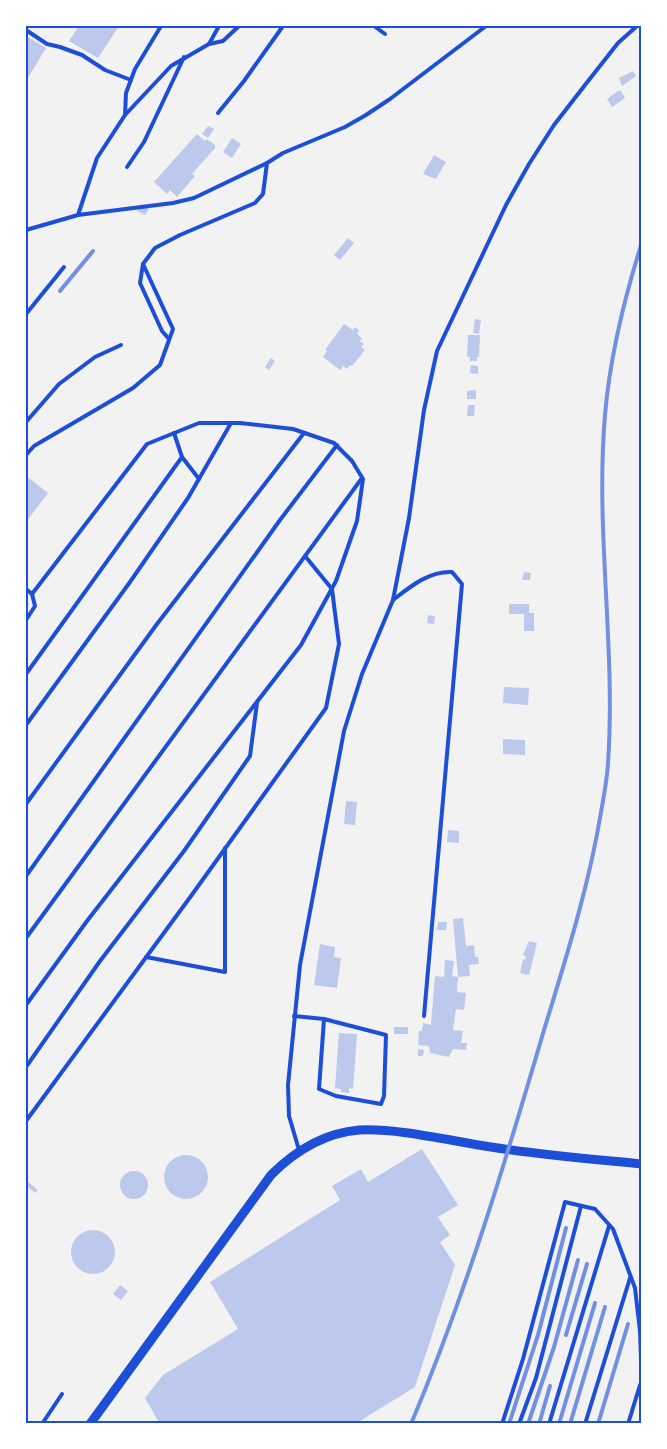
<svg xmlns="http://www.w3.org/2000/svg" width="667" height="1449" font-family="Rubik,sans-serif">
<style>
.building{fill:#bdc9ec}
.lines{fill:none;stroke-linecap:round;stroke-linejoin:round}
.service{stroke:#1d4ed8;stroke-width:4}
.tertiary{stroke:#1d4ed8;stroke-width:9}
.rail{stroke:#7290e2;stroke-width:4}
.neatline{fill:none;stroke:#1d4ed8;stroke-width:2}
</style>
<rect width="100%" height="100%" fill="#f2f2f2"/>
<!-- building -->
<g class="building">
<path d="M79 26H119L98 58 69 41Z"/>
<path d="M26 36 46 48 26 81Z"/>
<path d="M633 71 636 76 622 86 619 78Z"/>
<path d="M618 91H621L625 98 612 107 607 99Z"/>
<path d="M208 126 214 129 208 138 202 134Z"/>
<path d="M197 134 205 141 207 139 215 145V148L192 174 195 176 177 197 170 190 167 194 154 182Z"/>
<path d="M232 138 241 144 232 158 223 152Z"/>
<path d="M434 155 446 162 436 179 423 174Z"/>
<path d="M141 204 149 209 145 215 137 211Z"/>
<path d="M348 238 354 243 340 260 334 255Z"/>
<path d="M475 319 481 320 479 334 473 333Z"/>
<path d="M344 324 353 330 355 327 359 330 357 334 362 338 360 341 364 344 361 347 365 350 352 366 350 365 347 369 343 366 340 370 323 357 327 351 325 350Z"/>
<path d="M468 335H480L479 357H477V361H470V357H467Z"/>
<path d="M271 358 275 361 269 370 265 367Z"/>
<path d="M471 365 478 366V374L470 373Z"/>
<path d="M476 390V399H467V391Z"/>
<path d="M468 405H475L474 416H467Z"/>
<path d="M29 478 48 493 26 522V483Z"/>
<path d="M524 572 531 573 530 580H522Z"/>
<path d="M509 604H529V613H534V631H524V614H509Z"/>
<path d="M428 615 435 616 434 624 427 623Z"/>
<path d="M504 687 529 688 528 705 503 703Z"/>
<path d="M503 739 525 740V755L503 754Z"/>
<path d="M346 801 357 802 355 825 344 824Z"/>
<path d="M448 830 459 831V843L447 842Z"/>
<path d="M463 918 466 946 474 945 475 957H478L479 964 469 965 470 976 458 977 453 919Z"/>
<path d="M438 922H447L446 930H437Z"/>
<path d="M529 941 537 943 529 975 520 973 523 959 525 960 526 956 523 955Z"/>
<path d="M320 944 335 947 334 957 341 958 337 988 314 985Z"/>
<path d="M445 960 454 961 452 976 458 977 457 992 466 993 464 1010 456 1009 453 1030 463 1031 461 1043H467L466 1050 453 1049 449 1057 430 1053 429 1046 418 1045 419 1031H422L423 1023 431 1025 435 976 444 977Z"/>
<rect x="394" y="1027" width="14" height="7"/>
<path d="M339 1033 357 1034 353 1089 349 1088V1093L341 1092V1089L335 1088Z"/>
<path d="M418 1049 424 1050 423 1056H418Z"/>
<path d="M422 1149 458 1205 438 1217 450 1235 440 1242 455 1265 415 1387 355 1424H160L145 1398 163 1375 238 1329 210 1282 340 1200 332 1186 361 1169 368 1182Z"/>
<circle cx="186" cy="1177" r="22"/>
<circle cx="134" cy="1185" r="14"/>
<path d="M26 1180 38 1190 35 1193 26 1185Z"/>
<circle cx="93" cy="1252" r="22"/>
<path d="M120 1285 128 1291 121 1300 113 1294Z"/>
</g>
<g class="lines">
<!-- service -->
<g class="service">
<path d="M374 26 385 34"/>
<path d="M26 30 47 44 60 47 82 55 105 70 131 80"/>
<path d="M209 44 223 41 239 26"/>
<path d="M218 113 244 81 283 26"/>
<path d="M125 115 126 93 135 69 161 26"/>
<path d="M127 167 144 142 184 57"/>
<path d="M78 215 97 158 125 115 171 66 209 44 219 26"/>
<path d="M26 230 78 215 173 203 194 198 267 163 283 153 345 127 366 115 390 99 486 26"/>
<path d="M26 314 64 267"/>
<path d="M169 339 162 331 140 283 143 264 155 248 180 235 255 203 263 194 267 163"/>
<path d="M26 422 59 384 95 357 121 345"/>
<path d="M26 455 34 446 133 388 160 365 173 329 143 264"/>
<path d="M182 457 199 479"/>
<path d="M26 589 32 594 147 444 199 423H240L293 429 334 443 352 461 363 479 357 521 336 581 301 645 87 921 26 1005"/>
<path d="M393 600C411 586 429 571 452 572L462 584 424 1016"/>
<path d="M26 620 35 606 32 594"/>
<path d="M26 674 182 457 174 433"/>
<path d="M26 725 130 582 188 498 231 423"/>
<path d="M26 804 157 624 304 433"/>
<path d="M26 876 280 520 337 445"/>
<path d="M26 938 362 478"/>
<path d="M146 957 225 972V848"/>
<path d="M294 1016 324 1019 319 1089 336 1096 381 1104 384 1096 386 1035 324 1019"/>
<path d="M26 1067 100 961 184 851 250 756 257 703"/>
<path d="M26 1121 191 896 326 708 339 644 335 613 332 589 305 556"/>
<path d="M299 1150 289 1116 288 1085 300 965 344 731 362 674 393 600 409 518 424 410 437 351 506 205 529 164 554 125 585 85 618 43 637 26"/>
<path d="M42 1424 62 1394"/>
<path d="M502 1424 523 1359 565 1202 595 1209 613 1229 635 1288 640 1331 642 1387"/>
<path d="M519 1424 536 1378 581 1206"/>
<path d="M549 1424 609 1226"/>
<path d="M585 1424 630 1278"/>
<path d="M628 1424 640 1385"/>
</g>
<!-- tertiary -->
<path class="tertiary" d="M90 1424 271 1175C295 1151 324 1133 359 1130 398 1128 451 1141 491 1147 541 1155 591 1159 642 1164"/>
<!-- rail -->
<g class="rail">
<path d="M60 291 93 251"/>
<path d="M566 1335 587 1264"/>
<path d="M411 1424C465 1296 505 1163 544 1030 566 958 589 886 601 812 604 796 607 779 608 763 616 647 595 531 605 415 610 356 624 299 642 242"/>
<path d="M509 1424 538 1335 566 1228"/>
<path d="M528 1424 554 1347 578 1260"/>
<path d="M539 1424 550 1386"/>
<path d="M559 1424 595 1303"/>
<path d="M570 1424 605 1307"/>
<path d="M598 1424 628 1324"/>
</g>
</g>
<!-- border -->
<rect width="667" height="1449" fill="none" stroke="#ffffff" stroke-width="54"/>
<rect x="27" y="27" width="613" height="1395" class="neatline"/>
</svg>
